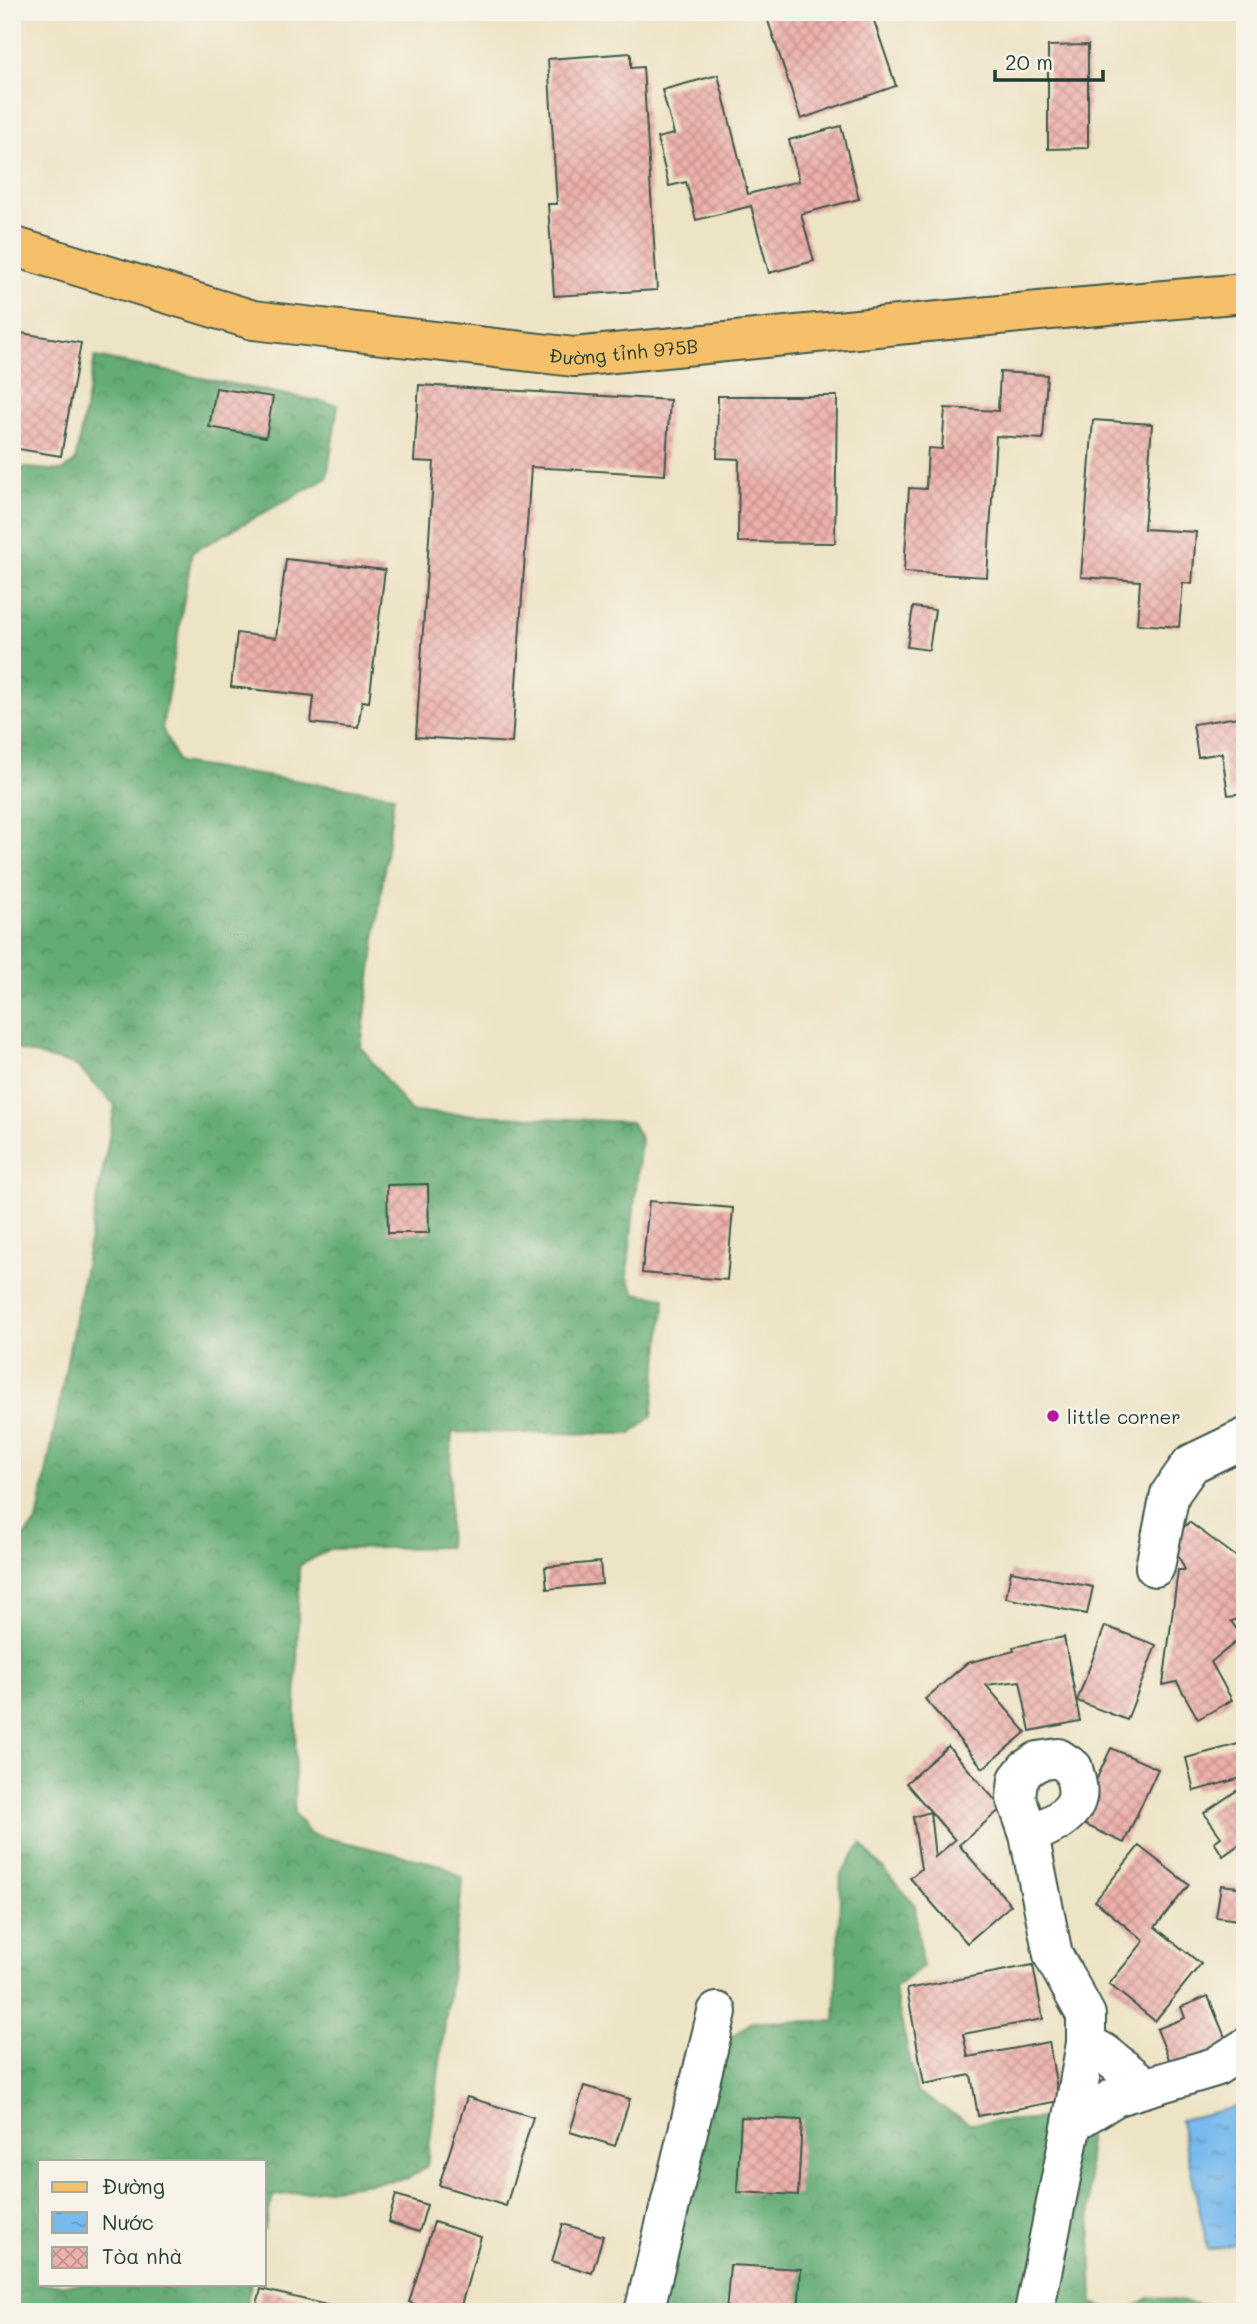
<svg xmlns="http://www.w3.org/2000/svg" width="1257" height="2324" font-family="Mali,sans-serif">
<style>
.forest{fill:url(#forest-crowns);stroke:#417454;stroke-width:2}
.water{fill:url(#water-ripples);stroke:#4c7c90;stroke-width:2}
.building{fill:url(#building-cross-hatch)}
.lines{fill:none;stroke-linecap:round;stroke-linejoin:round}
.minor-casing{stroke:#3e564a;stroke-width:42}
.major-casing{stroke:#3e564a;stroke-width:42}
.minor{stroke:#fff;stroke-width:38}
.major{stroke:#f6c06b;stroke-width:38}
.poi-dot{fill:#b5179e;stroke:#f7f3e8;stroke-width:2.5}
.labels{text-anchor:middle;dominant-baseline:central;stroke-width:5;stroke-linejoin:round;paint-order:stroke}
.street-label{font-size:19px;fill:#1f3d34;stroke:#f7f3e8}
.poi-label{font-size:19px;fill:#1f3d34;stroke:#f7f3e8;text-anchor:start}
</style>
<defs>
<pattern id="forest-crowns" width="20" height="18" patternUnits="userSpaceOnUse" patternTransform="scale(1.75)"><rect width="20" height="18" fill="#63ac74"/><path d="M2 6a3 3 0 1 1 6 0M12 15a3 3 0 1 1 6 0" fill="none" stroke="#518d60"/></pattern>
<pattern id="water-ripples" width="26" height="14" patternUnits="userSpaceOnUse" patternTransform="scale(1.75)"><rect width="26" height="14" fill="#78baed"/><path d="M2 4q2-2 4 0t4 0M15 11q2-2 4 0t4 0" fill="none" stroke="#6298c1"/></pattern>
<pattern id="building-cross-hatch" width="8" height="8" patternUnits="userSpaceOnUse" patternTransform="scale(1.75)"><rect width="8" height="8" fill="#eeb0ab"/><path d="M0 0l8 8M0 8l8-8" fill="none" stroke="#c0908c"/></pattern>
</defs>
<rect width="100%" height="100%" fill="#f7f3e8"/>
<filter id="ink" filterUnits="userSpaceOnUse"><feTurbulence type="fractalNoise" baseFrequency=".0143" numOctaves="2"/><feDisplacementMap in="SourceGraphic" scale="14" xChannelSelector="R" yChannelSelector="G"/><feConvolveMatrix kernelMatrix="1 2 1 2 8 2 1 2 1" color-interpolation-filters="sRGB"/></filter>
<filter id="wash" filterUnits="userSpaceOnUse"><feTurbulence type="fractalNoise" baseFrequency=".00686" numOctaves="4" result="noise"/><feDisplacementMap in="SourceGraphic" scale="28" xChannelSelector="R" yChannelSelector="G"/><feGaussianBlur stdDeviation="1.57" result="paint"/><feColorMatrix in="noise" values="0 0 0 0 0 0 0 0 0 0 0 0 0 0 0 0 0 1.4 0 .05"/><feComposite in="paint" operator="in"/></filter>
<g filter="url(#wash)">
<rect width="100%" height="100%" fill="#ede3c5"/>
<!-- forest -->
<g class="forest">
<path d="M95 357 338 405 327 478 192 552 162 728 178 763 394 795 361 1047 411 1112 631 1122 641 1139 627 1276 635 1293 665 1298 652 1416 631 1434 452 1432 448 1547 330 1549 299 1566 294 1813 310 1834 442 1865 463 1879 427 2166 409 2178 273 2196 264 2231V2161H40V2284H251L244 2312H12V1549L37 1522 115 1105 77 1066 12 1048V495L18 467 62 471 75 462Z"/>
<path d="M861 1844 915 1905 922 1967 894 1988 917 2092 969 2123 1047 2118 1088 2137 1093 2304 1119 2312H660L726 2041 752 2022 835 2021 841 1874Z"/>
<path d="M1151 2297 1245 2311V2312H1124Z"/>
</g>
<!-- water -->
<path class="water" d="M1241 2106 1245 2122V2242L1208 2250 1180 2120Z"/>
<g id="blocks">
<!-- building -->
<g class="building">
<path d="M765 12H871L896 86 801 119Z"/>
<path d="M1088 45V148L1048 149V46Z"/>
<path d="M631 53V68L643 67 657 290 554 296 548 204H557L548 59Z"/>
<path d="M718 75 748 194 799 181 789 140 841 126 859 199 801 214 814 261 769 273 751 206 696 220 686 182 669 186 657 138 674 134 662 90Z"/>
<path d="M21 333 81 343 61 456 12 448V380Z"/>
<path d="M1000 372 1047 375 1043 439 996 436 987 577 904 572 909 488 926 489 928 448 942 449 945 408 998 411Z"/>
<path d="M419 385 670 400 665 475 531 467 512 743 416 737 434 462 414 461Z"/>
<path d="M216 388 273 397 266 437 209 427Z"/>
<path d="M718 396H837L835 543 738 542 739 459 717 458Z"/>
<path d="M1093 420 1152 424 1144 529 1196 532 1192 584 1183 583 1179 627 1137 624 1140 581 1081 577Z"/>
<path d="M286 559 385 570 369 702 362 701 358 728 311 723 314 696 231 687 237 633 276 638Z"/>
<path d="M913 607 935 610 929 650 907 647Z"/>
<path d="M1245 716V793L1228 795 1222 753 1198 757 1193 724Z"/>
<path d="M428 1184 429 1233H388L387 1185Z"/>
<path d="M649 1201 733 1208 727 1280 642 1273Z"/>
<path d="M1189 1522 1245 1563V1617L1231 1621 1242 1637 1211 1662 1232 1700 1198 1719 1177 1682 1163 1685 1178 1570H1185L1171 1540Z"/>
<path d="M600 1562 602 1584 547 1589 545 1567Z"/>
<path d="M1011 1571 1093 1587 1087 1614 1006 1598Z"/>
<path d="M1105 1626 1156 1645 1127 1720 1077 1701Z"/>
<path d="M1064 1637 1080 1721 1030 1731 1020 1681 986 1685 1026 1732 983 1768 925 1699 967 1663 1014 1651 1013 1647Z"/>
<path d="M1242 1743 1245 1755V1777L1194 1791 1186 1758Z"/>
<path d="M948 1746 1002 1808 959 1845 1011 1905 967 1943 910 1878 921 1869 913 1817 930 1812 935 1857 955 1840 906 1783Z"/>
<path d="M1111 1748 1158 1769 1124 1843 1077 1821Z"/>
<path d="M1245 1785V1851L1240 1844 1223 1856 1214 1842 1221 1837 1204 1813Z"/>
<path d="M1139 1846 1189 1885 1155 1927 1201 1964 1155 2021 1109 1984 1144 1941 1095 1901Z"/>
<path d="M1221 1885 1245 1888V1921L1216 1917Z"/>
<path d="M1033 1965 1043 2019 963 2034 968 2057 1049 2042 1059 2101 978 2116 971 2075 924 2084 907 1989Z"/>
<path d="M1208 1996 1229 2047 1173 2069 1157 2029 1185 2018 1181 2007Z"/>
<path d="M584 2086 630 2099 615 2146 570 2132Z"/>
<path d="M467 2097 533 2117 506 2206 439 2185Z"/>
<path d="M741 2117 802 2120 798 2195 737 2192Z"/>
<path d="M396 2195 427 2205 419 2232 388 2222Z"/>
<path d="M434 2222 481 2237 459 2312H440L409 2302Z"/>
<path d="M563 2224 603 2236 592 2273 552 2261Z"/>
<path d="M730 2265 801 2269 798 2312H726Z"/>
<path d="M261 2289 351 2311V2312H255Z"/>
</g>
</g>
</g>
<g filter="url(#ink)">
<use href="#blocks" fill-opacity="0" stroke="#3e564a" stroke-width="2"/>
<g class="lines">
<!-- minor casing -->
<g class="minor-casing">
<g id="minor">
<path d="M1155 1567 1170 1494 1191 1464 1245 1438"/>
<path d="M1029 1835C1046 1828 1073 1817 1077 1797 1079 1788 1075 1777 1073 1768L1058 1758 1038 1761 1026 1769 1018 1779 1016 1798 1029 1835 1053 1955 1086 2015V2043L1072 2123"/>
<path d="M1086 2043 1104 2053 1146 2087"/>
<path d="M644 2312 717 2012"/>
<path d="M1034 2312 1072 2123 1117 2096 1215 2067 1245 2048"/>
</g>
</g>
<!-- major casing -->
<g class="major-casing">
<g id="major">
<path id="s1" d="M12 246 253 320 574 357 1039 311 1245 293"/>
</g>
</g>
<!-- minor -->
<use href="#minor" class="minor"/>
<!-- major -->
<use href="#major" class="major"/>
</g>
</g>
<!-- markers -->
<circle class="poi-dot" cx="1053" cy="1416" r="7"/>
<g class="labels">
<!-- street labels -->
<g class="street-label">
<text stroke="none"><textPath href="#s1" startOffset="625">Đường tỉnh 975B</textPath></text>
</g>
<!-- poi labels -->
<g class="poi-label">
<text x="1067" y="1416">little corner</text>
</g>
</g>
<!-- margin -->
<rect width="1257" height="2324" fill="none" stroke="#f7f3e8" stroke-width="42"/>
<!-- legend -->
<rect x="38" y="2160" width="228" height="126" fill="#f7f3e8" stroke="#a1aaa0" stroke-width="2"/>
<rect x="52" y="2182" width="35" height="10" fill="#f6c06b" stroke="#a1aaa0" stroke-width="2"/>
<text x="102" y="2194" font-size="21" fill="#1f3d34">Đường</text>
<rect x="52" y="2212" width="35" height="21" fill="url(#water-ripples)" stroke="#a1aaa0" stroke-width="2"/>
<text x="102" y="2230" font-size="21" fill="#1f3d34">Nước</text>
<rect x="52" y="2247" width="35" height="21" fill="url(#building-cross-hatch)" stroke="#a1aaa0" stroke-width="2"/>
<text x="102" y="2264" font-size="21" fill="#1f3d34">Tòa nhà</text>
<!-- scale -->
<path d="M995 70v10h108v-10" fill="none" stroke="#1f3d34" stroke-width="3.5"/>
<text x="1005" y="70" font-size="21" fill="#1f3d34" stroke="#f7f3e8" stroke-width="5" paint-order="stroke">20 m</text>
</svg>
